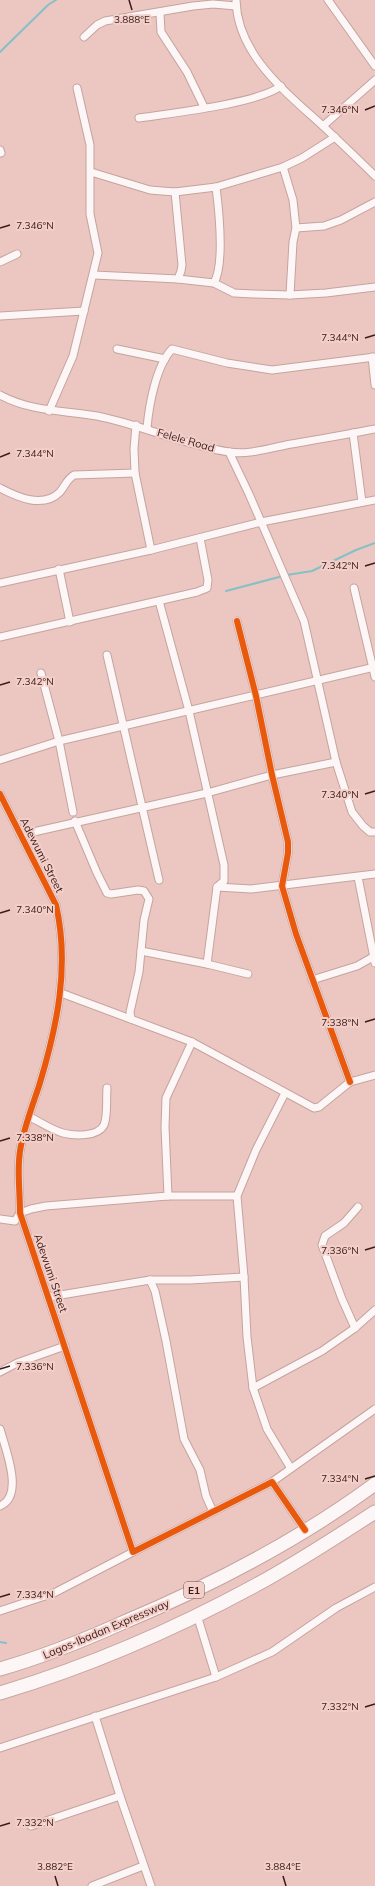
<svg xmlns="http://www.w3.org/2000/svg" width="375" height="1886" font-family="Mulish,sans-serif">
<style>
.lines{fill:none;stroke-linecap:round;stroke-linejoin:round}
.stream{stroke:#86c0c7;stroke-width:2}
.street-casing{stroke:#c4a49f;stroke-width:9}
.highway-casing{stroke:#c4a49f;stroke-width:15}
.street{stroke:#fcf6f6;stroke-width:7}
.highway{stroke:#fcf6f6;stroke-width:13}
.cycleway-casing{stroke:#f3cfca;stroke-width:8}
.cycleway{stroke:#e8590c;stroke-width:6}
.ticks{fill:none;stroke:#3b1b17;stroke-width:1.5}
.labels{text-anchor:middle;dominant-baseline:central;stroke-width:4;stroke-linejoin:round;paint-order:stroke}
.shield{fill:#f3cfca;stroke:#72514d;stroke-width:1}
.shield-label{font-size:10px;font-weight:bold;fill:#3b1b17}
.street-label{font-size:11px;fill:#3b1b17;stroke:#f3cfca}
.ticks-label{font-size:10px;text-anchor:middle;fill:#3b1b17;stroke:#f3cfca;stroke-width:4;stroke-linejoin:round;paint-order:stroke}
</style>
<rect width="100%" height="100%" fill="#ecc6c1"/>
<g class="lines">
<!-- stream -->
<g class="stream">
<path d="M0 52 48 5 56 0"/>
<path d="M287 575 312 571 356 550 375 543"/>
<path d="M226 591 283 576"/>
<path d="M0 1642 6 1643"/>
</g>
<!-- street casing -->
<g class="street-casing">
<g id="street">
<path d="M236 0C237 55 287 93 324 127 341 143 358 159 375 176"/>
<path d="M328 0 375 66"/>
<path d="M160 13 161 32 187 72 204 107"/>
<path d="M84 37 97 25 105 21 193 6 213 4 236 6"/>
<path d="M139 118C171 113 257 104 281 86"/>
<path d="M323 126 375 80"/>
<path d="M0 150 1 153"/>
<path d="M283 167 293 200 296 228 293 242 290 295"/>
<path d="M91 172 150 190 162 191 175 192 216 187 283 167 302 158 335 137"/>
<path d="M175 192 182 265 181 271 178 279"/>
<path d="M296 228 324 226 341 220 375 202"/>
<path d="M0 262 17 254"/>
<path d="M94 275 178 279 214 283 234 293 253 294 290 295 326 293 375 287"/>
<path d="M214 283C225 263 219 211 216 187"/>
<path d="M0 316 84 311"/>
<path d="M117 349 165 359"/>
<path d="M372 357 375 385"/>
<path d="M0 395C32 412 63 410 97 416 142 425 184 445 229 452 247 455 267 449 286 445 315 440 345 435 375 429"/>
<path d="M49 411 73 356 98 253 90 214V145L77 88"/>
<path d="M136 425 134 449 135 473 151 550"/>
<path d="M147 428C149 405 156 366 172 349L227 363 272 370 375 357"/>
<path d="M353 433 362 502"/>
<path d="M229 452 249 494 304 621 336 762 352 812 363 826 370 832H375"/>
<path d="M0 488C17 497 43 509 60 492 65 486 67 479 74 475L135 473"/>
<path d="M59 569 70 622"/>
<path d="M0 583 151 550 261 522 375 500"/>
<path d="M354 588 375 677"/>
<path d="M159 601 189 711 224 865V881L217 887 207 964"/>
<path d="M237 621 256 696 272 775 288 842V853L282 886 296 934 350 1082"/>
<path d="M0 637 197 592 207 588 208 580 200 538"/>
<path d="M107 655 159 880"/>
<path d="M41 673 59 741 73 812"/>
<path d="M0 760 59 741 375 667"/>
<path d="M0 794 56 905C70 966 57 1027 39 1086 33 1104 26 1122 22 1141 16 1164 20 1190 20 1213L133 1552 272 1482 305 1530"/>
<path d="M75 821 97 873 107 893 111 894 138 890 144 891 149 899 144 920 139 972 130 1012 131 1019"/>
<path d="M20 835 207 793 272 775 336 762"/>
<path d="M358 877 375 963"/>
<path d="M217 887 251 889 375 874"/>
<path d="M141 951 207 964 248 974"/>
<path d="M312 980 357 966 373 957"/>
<path d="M61 993 192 1042 314 1108 319 1107 350 1082 375 1075"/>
<path d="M285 1093 256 1150 237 1196 244 1277 247 1337 253 1388 267 1429 290 1467"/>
<path d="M30 1117C40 1122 52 1130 63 1133 74 1136 98 1137 104 1125 108 1115 106 1099 107 1088"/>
<path d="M168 1196 165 1127 166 1098 192 1042"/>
<path d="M0 1219 15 1221 20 1213 31 1209 46 1206 168 1196H237"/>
<path d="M150 1280 155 1291 166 1341 184 1439 200 1470 206 1496 213 1512"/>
<path d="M49 1297 150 1280H190L244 1277"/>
<path d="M355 1328 342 1299 322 1245 325 1236 344 1223 358 1207"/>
<path d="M0 1372 17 1363 65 1346"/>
<path d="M253 1388 322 1351 355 1328 375 1310"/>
<path d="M0 1429C5 1448 25 1496 0 1506"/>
<path d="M272 1482 375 1409"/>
<path d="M0 1611 54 1593 133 1552"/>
<path d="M197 1615 216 1677"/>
<path d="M95 1716 120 1796 151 1886"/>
<path d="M0 1748 216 1677 272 1652 336 1608 375 1587"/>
<path d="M31 1826 120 1796"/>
<path d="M92 1886 143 1866"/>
</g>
</g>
<!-- highway casing -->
<g class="highway-casing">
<g id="highway">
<path d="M0 1669C42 1657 82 1641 122 1623 210 1586 298 1541 375 1484"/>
<path d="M0 1693C87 1667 177 1628 256 1585 297 1563 336 1537 375 1512"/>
</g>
</g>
<!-- street -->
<use href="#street" class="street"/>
<!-- highway -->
<use href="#highway" class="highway"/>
<!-- cycleway casing -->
<g class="cycleway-casing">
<g id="cycleway">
<path d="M237 621 256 696 272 775 288 842V853L282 886 296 934 350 1082"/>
<path d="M0 794 56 905C70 966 57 1027 39 1086 33 1104 26 1122 22 1141 16 1164 20 1190 20 1213L133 1552 272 1482 305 1530"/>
</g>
</g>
<!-- cycleway -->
<use href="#cycleway" class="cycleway"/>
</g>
<!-- ticks -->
<path class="ticks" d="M129 0 132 10M365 110 375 106M0 228 10 225M365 338 375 335M0 457 10 453M365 566 375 563M0 685 10 682M365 794 375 791M0 913 10 910M365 1022 375 1019M0 1141 10 1138M365 1250 375 1247M0 1369 10 1366M365 1479 375 1476M0 1597 10 1594M365 1707 375 1704M0 1826 10 1823M55 1876 58 1886M283 1876 286 1886"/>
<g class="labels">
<!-- shield labels -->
<rect class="shield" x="184" y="1582" width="20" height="16" rx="3"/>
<g class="shield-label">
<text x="194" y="1590">E1</text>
</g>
<!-- street labels -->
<g class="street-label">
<text transform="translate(186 440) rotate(16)">Felele Road</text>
<text transform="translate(42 855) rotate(63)">Adewumi Street</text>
<text transform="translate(51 1273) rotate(71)">Adewumi Street</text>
<text transform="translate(106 1629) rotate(-23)">Lagos-Ibadan Expressway</text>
</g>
</g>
<g class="ticks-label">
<text x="132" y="23">3.888°E</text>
<text x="340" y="113">7.346°N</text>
<text x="35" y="229">7.346°N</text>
<text x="340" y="341">7.344°N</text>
<text x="35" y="457">7.344°N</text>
<text x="340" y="569">7.342°N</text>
<text x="35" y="685">7.342°N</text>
<text x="340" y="798">7.340°N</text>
<text x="35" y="913">7.340°N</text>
<text x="340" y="1026">7.338°N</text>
<text x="35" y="1141">7.338°N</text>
<text x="340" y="1254">7.336°N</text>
<text x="35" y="1370">7.336°N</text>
<text x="340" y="1482">7.334°N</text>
<text x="35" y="1598">7.334°N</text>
<text x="340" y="1710">7.332°N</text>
<text x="35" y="1826">7.332°N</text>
<text x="55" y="1870">3.882°E</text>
<text x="283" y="1870">3.884°E</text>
</g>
</svg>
